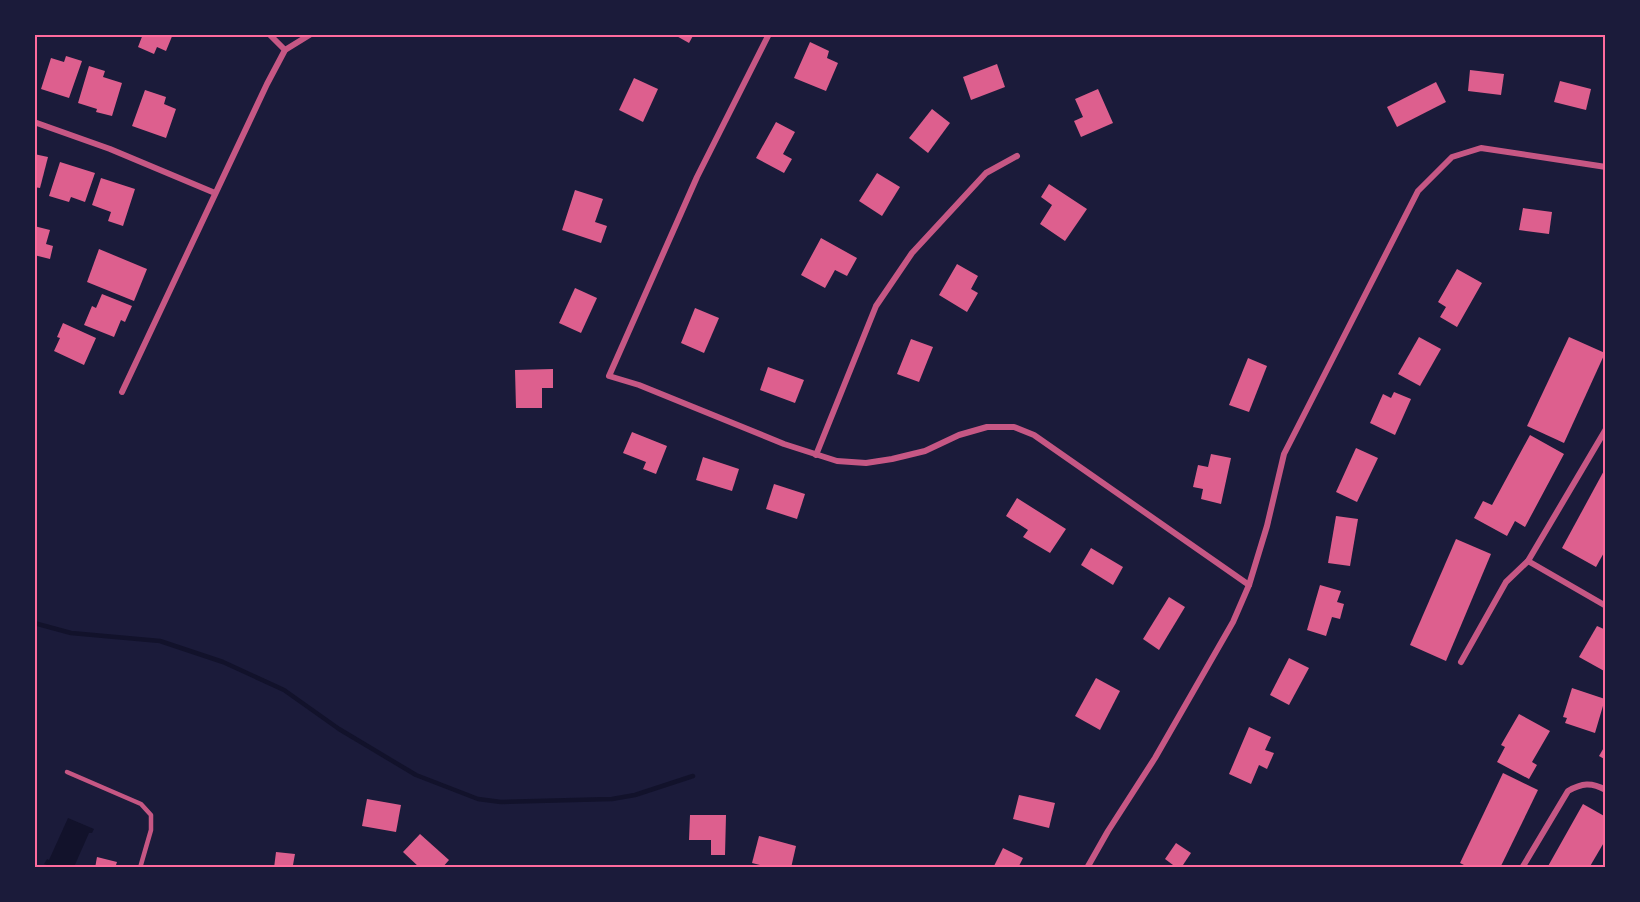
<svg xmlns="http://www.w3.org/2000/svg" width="1640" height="902" font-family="Poppins,sans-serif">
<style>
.water{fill:#12122b}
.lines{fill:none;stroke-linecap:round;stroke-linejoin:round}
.stream{stroke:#12122b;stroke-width:4.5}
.building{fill:#dd5f8e}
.service{stroke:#c65784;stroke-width:4.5}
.minor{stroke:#c65784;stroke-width:6}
.neatline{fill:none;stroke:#ff6b9d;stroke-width:2}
</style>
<rect width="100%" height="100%" fill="#1b1b3a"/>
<!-- water -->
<path class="water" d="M68 818 94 829 92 833H89L74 867H53L44 864 47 859 49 860Z"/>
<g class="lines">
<!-- stream -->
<path class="stream" d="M34 623 71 633 160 641 223 662 284 690 339 729 416 775 478 799 501 802 612 799 635 795 693 776"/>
</g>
<!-- building -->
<g class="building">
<path d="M143 34H173L166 51 157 47 154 54 138 47Z"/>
<path d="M673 34H694L689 43Z"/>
<path d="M810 42 829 51 827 58 838 63 826 91 794 78Z"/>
<path d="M66 56 82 61 69 98 41 89 51 58 64 62Z"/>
<path d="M997 64 1005 87 971 100 963 77Z"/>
<path d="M89 66 105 71 103 77 122 83 112 116 96 112 97 109 78 103Z"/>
<path d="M1470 70 1504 74 1501 95 1468 91Z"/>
<path d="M634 78 658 89 643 122 619 110Z"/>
<path d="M1560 81 1591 89 1586 110 1554 102Z"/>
<path d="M1436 82 1446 102 1397 127 1387 107Z"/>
<path d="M1098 89 1113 123 1081 137 1074 121 1083 117 1075 99Z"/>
<path d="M145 90 166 97 164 104 176 109 166 138 132 126Z"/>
<path d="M932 109 950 123 928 153 909 138Z"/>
<path d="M776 122 795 132 783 154 792 159 784 173 756 158Z"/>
<path d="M34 154 48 157 40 188 34 187Z"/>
<path d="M60 162 95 173 85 202 71 197 69 202 49 196Z"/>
<path d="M877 173 900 187 882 216 859 201Z"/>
<path d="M101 178 135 189 123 226 108 221 111 212 92 205Z"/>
<path d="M1049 184 1087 209 1065 241 1040 224 1052 205 1041 197Z"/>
<path d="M575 190 603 199 595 222 607 226 601 243 562 230Z"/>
<path d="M1523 208 1552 212 1549 234 1519 230Z"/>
<path d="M34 226 50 230 46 244 53 246 50 259 34 255Z"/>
<path d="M821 238 857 258 847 276 835 270 825 288 801 275Z"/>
<path d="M99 249 147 269 134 301 87 282Z"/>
<path d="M957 264 978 276 971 289 978 293 967 312 939 295Z"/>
<path d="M1457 269 1482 283 1457 327 1440 317 1446 307 1438 302Z"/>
<path d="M575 288 597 298 581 333 559 323Z"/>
<path d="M102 294 132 306 125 322 121 320 114 337 84 325 92 306 96 308Z"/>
<path d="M695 308 719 318 704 353 681 343Z"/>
<path d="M63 323 96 338 84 365 54 351 60 338 57 337Z"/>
<path d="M1419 337 1441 349 1420 386 1398 374Z"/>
<path d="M1569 337 1605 353 1564 443 1527 426Z"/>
<path d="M911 339 933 347 919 382 897 374Z"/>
<path d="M1248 358 1267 366 1249 412 1229 405Z"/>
<path d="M768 367 804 380 795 403 760 390Z"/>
<path d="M553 369V388H542V408H516L515 370Z"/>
<path d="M1394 392 1411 399 1395 435 1370 423 1383 394 1391 398Z"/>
<path d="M632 432 667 446 656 474 643 469 646 462 623 453Z"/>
<path d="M1530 435 1564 454 1525 527 1515 521 1507 536 1474 518 1483 501 1492 505Z"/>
<path d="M1356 448 1378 458 1357 502 1336 492Z"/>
<path d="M1211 454 1231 458 1221 504 1201 499 1203 489 1193 487 1198 465 1208 467Z"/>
<path d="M703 457 739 469 732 491 696 480Z"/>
<path d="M1606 467V549L1596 567 1562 548Z"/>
<path d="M774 484 805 494 797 519 766 509Z"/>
<path d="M1017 498 1066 529 1050 553 1023 537 1028 530 1006 516Z"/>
<path d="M1336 516 1358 519 1350 566 1328 563Z"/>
<path d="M1456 539 1491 554 1446 661 1410 645Z"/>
<path d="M1091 548 1123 567 1113 585 1081 565Z"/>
<path d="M1320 585 1341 591 1337 602 1344 604 1340 619 1332 617 1326 636 1307 630Z"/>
<path d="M1169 597 1185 607 1159 650 1143 639Z"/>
<path d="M1597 626 1606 630V672L1579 657Z"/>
<path d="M1289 658 1309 668 1289 705 1270 695Z"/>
<path d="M1096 678 1120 691 1100 730 1075 716Z"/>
<path d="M1572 688 1605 699 1595 733 1565 723 1567 718 1563 717Z"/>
<path d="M1519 714 1550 731 1532 762 1537 765 1529 779 1497 762 1505 747 1501 745Z"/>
<path d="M1249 727 1271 737 1265 750 1274 753 1267 769 1259 765 1251 784 1229 774Z"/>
<path d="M1606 744V760L1599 756Z"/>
<path d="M1503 773 1538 790 1500 868H1470L1460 863Z"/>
<path d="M1019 795 1055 803 1049 828 1013 819Z"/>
<path d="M367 799 401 805 396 832 362 826Z"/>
<path d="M1583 804 1606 817V839L1589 868H1547Z"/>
<path d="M690 815H726L725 855H711V840H689Z"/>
<path d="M420 834 449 860 442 868H420L403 852Z"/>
<path d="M759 836 796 846 791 868H772L752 863Z"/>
<path d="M1176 843 1191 853 1181 868H1177L1165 859Z"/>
<path d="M1003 848 1023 858 1018 868H993Z"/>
<path d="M276 852 295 854 293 865 298 868H274Z"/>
<path d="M97 857 117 862 115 868H95Z"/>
</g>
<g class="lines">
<!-- service -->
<path class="service" d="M67 772 141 804 151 815V830L140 868"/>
<!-- minor -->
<g class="minor">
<path d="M269 34 285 50"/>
<path d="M769 34 697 177 609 376 639 385 784 444 837 461 866 463 892 459 925 451 959 435 987 427H1014L1034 435 1249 585"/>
<path d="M34 122 110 149 215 193"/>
<path d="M122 392 267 84 285 50 311 34"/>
<path d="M816 455 876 306 912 253 986 173 1017 156"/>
<path d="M1528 561 1606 606"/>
<path d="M1461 662 1506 582 1528 561 1606 429"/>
<path d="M1087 868 1108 831 1155 758 1233 622 1249 585 1267 526 1284 454 1418 191 1452 157 1481 148 1606 167"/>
<path d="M1522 868 1568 791C1582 783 1591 782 1606 790"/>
</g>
</g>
<!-- border -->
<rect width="1640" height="902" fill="none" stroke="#1b1b3a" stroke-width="72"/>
<rect x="36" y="36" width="1568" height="830" class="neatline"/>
</svg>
